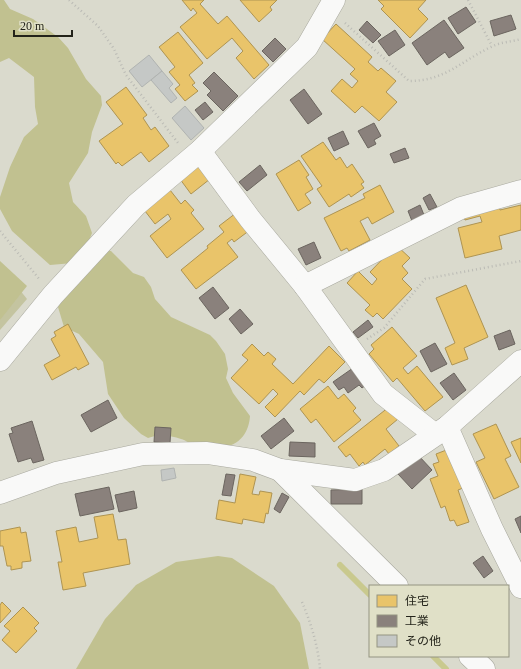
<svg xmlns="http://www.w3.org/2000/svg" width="521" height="669" font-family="'Times New Roman','Noto Sans JP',serif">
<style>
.green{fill:#c4c4a0}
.forest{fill:#c1c190}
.homes{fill:#e9c46a;stroke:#ae9452}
.industry{fill:#8a817c;stroke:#6b655f}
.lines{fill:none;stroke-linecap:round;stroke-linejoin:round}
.stream{stroke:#c9c98e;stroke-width:6}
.building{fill:#c5c8c6;stroke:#b0b3b1}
.street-casing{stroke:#a8a89e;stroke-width:23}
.path{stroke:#bbbbb5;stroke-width:2.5;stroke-dasharray:1 3;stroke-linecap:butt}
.street{stroke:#f9f9f8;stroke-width:22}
</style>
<rect width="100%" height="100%" fill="#dadacd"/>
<!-- green -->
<path class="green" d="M0 265 27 299 0 330Z"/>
<!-- forest -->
<g class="forest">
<path d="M0 0H4L10 9 33 19 58 37 68 48 86 79 101 96 102 105 92 132 88 153 69 183 73 202 86 216 92 233 84 253 73 263 50 265 12 231 0 209V197L10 167 24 137 38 124 35 107 34 77 9 58 0 62Z"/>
<path d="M103 250 111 251 133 273 144 277 151 287 155 299 171 317 210 335 216 341 225 354 228 369 226 378 233 393 250 416C248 446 222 453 195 446 190 444 186 440 181 439 170 435 158 434 148 438L141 434 124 418 108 394 103 362 79 334 64 327 58 307 64 290Z"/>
<path d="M0 261 27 286 0 320Z"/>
<path d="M218 556 232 558 274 586 300 623 309 669H76L105 619 136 585 176 562Z"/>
</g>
<!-- homes -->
<g class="homes">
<path d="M182 0H204L200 4 218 24 227 16 269 65 254 79 236 58 243 51 232 38 207 59 180 27 197 13 193 8 191 11Z"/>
<path d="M240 0H277L270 7 272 10 259 22Z"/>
<path d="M378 0H426L418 9 428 19 410 38 381 9 384 6Z"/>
<path d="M336 24 372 57 368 62 378 71 381 68 396 81 386 92 397 102 379 121 362 106 355 113 331 91 342 79 352 88 358 81 350 74 355 69 322 39Z"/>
<path d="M178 32 203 63 189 75 195 83 192 85 198 91 185 101 175 89 180 85 169 72 175 67 159 47Z"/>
<path d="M126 87 147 115 143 118 151 130 155 127 169 146 149 162 141 152 122 166 118 162 116 164 99 141 123 124 106 102Z"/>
<path d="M323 142 336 160 340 157 347 168 352 164 364 182 361 184 364 188 351 197 349 194 329 207 317 189 322 186 301 156Z"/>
<path d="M196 160 210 179 191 194 177 175Z"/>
<path d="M299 160 309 175 306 177 313 189 305 194 311 203 298 211 276 174Z"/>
<path d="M380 185 394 212 372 224 368 217 360 221 370 240 349 251 347 248 341 251 324 218 365 198 363 194Z"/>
<path d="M170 190 181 204 185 200 194 210 191 213 204 229 167 258 150 236 171 219 168 214 155 224 145 211Z"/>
<path d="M521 205V230L499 236 502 249 465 258 458 228 482 222 480 216 465 220 463 215 499 206 500 210Z"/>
<path d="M236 213 250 230 234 242 232 239 227 243 238 257 196 289 181 270 208 248 207 246 224 232 219 226Z"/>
<path d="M396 245 410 258 402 266 408 273 402 279 412 289 383 319 377 313 373 317 365 310 370 305 347 283 358 271 372 285 377 279 370 272Z"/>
<path d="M466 285 488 337 464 348 468 359 452 365 445 348 455 343 436 298Z"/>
<path d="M68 324 89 364 78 370 76 367 52 380 44 365 60 356 51 339 56 336 54 332Z"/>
<path d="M392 327 417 356 403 368 408 374 417 366 443 397 425 411 397 378 393 382 369 354 374 349 371 345Z"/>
<path d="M252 344 264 356 268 352 276 359 272 364 293 384 329 346 345 362 324 383 319 379 304 395 300 391 275 417 265 407 278 394 273 389 259 404 231 378 248 360 242 355Z"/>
<path d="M328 386 338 399 344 394 356 408 353 411 361 420 334 442 316 419 311 423 300 409Z"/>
<path d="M389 407 398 419 386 429 399 446 389 454 385 449 365 465 363 462 359 466 350 454 346 457 338 447Z"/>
<path d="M496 424 511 456 505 459 519 487 494 499 476 462 485 458 473 434Z"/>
<path d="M521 438V463L511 442Z"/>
<path d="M449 449 463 488 458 490 469 522 457 526 454 520 450 521 445 506 441 508 430 479 438 476 433 464 439 462 436 454Z"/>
<path d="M240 474 256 477 252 494 259 495 260 491 272 493 268 514 266 513 264 523 243 519 242 524 216 519 219 500 235 503Z"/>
<path d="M113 514 118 540 126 539 130 564 83 573 86 586 63 590 58 562H62L56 531 76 527 79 542 98 538 94 517Z"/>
<path d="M20 527 21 533 26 532 31 561 22 562V568L11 570V566H7L3 546H0V531Z"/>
<path d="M2 602 11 611 0 623V605Z"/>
<path d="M23 607 39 623 34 628 37 631 16 653 2 640 10 631 4 626Z"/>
</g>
<!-- industry -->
<g class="industry">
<path d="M466 7 476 22 458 34 448 18Z"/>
<path d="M511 15 516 29 494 36 490 21Z"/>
<path d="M444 20 464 48 449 58 445 52 427 65 412 43Z"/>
<path d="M367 21 381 35 373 43 359 30Z"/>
<path d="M395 30 405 45 389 56 378 41Z"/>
<path d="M275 38 286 49 273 62 262 51Z"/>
<path d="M214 72 238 96 223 111 207 95 211 91 203 83Z"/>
<path d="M304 89 322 114 308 124 290 100Z"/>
<path d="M205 102 213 112 203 120 195 110Z"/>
<path d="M374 123 381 136 374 140 376 144 368 148 358 131Z"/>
<path d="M343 131 349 144 334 151 328 138Z"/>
<path d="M405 148 409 158 394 163 390 154Z"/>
<path d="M260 165 267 175 247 191 239 182Z"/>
<path d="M430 194 437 207 429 210 423 198Z"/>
<path d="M420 205 424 215 412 221 408 211Z"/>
<path d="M314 242 321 258 306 265 298 249Z"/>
<path d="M213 287 229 308 215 319 199 298Z"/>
<path d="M240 309 253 324 241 334 229 319Z"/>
<path d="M368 320 373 327 358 338 353 332Z"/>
<path d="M510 330 515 344 499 350 494 336Z"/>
<path d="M435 343 447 364 431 372 420 351Z"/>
<path d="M353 368 366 385 362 388 359 385 348 393 344 387 339 390 333 382Z"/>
<path d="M454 373 466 390 453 400 440 383Z"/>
<path d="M108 400 117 418 91 432 81 415Z"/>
<path d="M284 418 294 431 271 449 261 436Z"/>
<path d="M32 421 44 460 33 463 31 458 18 462 9 434 13 433 11 428Z"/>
<path d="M155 427 171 428 170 443 154 442Z"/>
<path d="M290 442 315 443V457L289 456Z"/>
<path d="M418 455 432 470 412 489 398 474Z"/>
<path d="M226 474 235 475 231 496 222 495Z"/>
<path d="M109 487 114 509 80 516 75 494Z"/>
<path d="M362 489V504H331V490Z"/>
<path d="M134 491 137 508 119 512 115 495Z"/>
<path d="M282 493 289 497 280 513 274 509Z"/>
<path d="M521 516V533L515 519Z"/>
<path d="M483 556 493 571 484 578 473 563Z"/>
</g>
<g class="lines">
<!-- stream -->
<g class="stream">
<path d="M340 565 370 595"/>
<path d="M433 656 446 669"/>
</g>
</g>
<!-- building -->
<g class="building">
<path d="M149 55 162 71 142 87 129 71Z"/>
<path d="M162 71 173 84 169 88 177 98 171 103 151 80Z"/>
<path d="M185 106 204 128 191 140 172 118Z"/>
<path d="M174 468 176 478 162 481 161 470Z"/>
</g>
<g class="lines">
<!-- street casing -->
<g class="street-casing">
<g id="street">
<path d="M200 151 250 219 305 286 383 394 434 434"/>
<path d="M305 286 461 208 521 191"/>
<path d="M0 360 53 295 136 205 200 151 307 47 334 0"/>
<path d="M447 427 492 529 521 587"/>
<path d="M280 470 397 586"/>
<path d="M0 493 56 473 143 454 207 453 253 460 280 470 355 480 384 470 447 427 521 361"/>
<path d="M470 656 484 669"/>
</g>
</g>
<!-- path -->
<g class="path">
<path d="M69 0 98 26 114 49 126 75 178 143"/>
<path d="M468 0 492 46"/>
<path d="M345 23 409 81C445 81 461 61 491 47 500 42 511 42 521 39"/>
<path d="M0 231 40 280"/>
<path d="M367 339 384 328 425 279 521 261"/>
<path d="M302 602C311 623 318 646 320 669"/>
</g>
<!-- street -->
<use href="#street" class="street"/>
</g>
<!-- legend -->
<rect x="369" y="585" width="140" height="72" fill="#e0e0c7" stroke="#949482"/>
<rect x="377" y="595" width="20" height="12" fill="#e9c46a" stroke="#949482"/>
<text x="405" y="605" font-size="12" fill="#23231a">住宅</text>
<rect x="377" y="615" width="20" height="12" fill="#8a817c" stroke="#949482"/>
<text x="405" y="625" font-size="12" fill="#23231a">工業</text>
<rect x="377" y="635" width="20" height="12" fill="#c5c8c6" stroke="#949482"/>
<text x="405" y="645" font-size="12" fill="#23231a">その他</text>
<!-- scale -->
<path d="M14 30v6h58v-6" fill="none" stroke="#23231a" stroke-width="2"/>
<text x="20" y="30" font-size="12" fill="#23231a" stroke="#e0e0c7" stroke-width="3" paint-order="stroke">20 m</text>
</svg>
